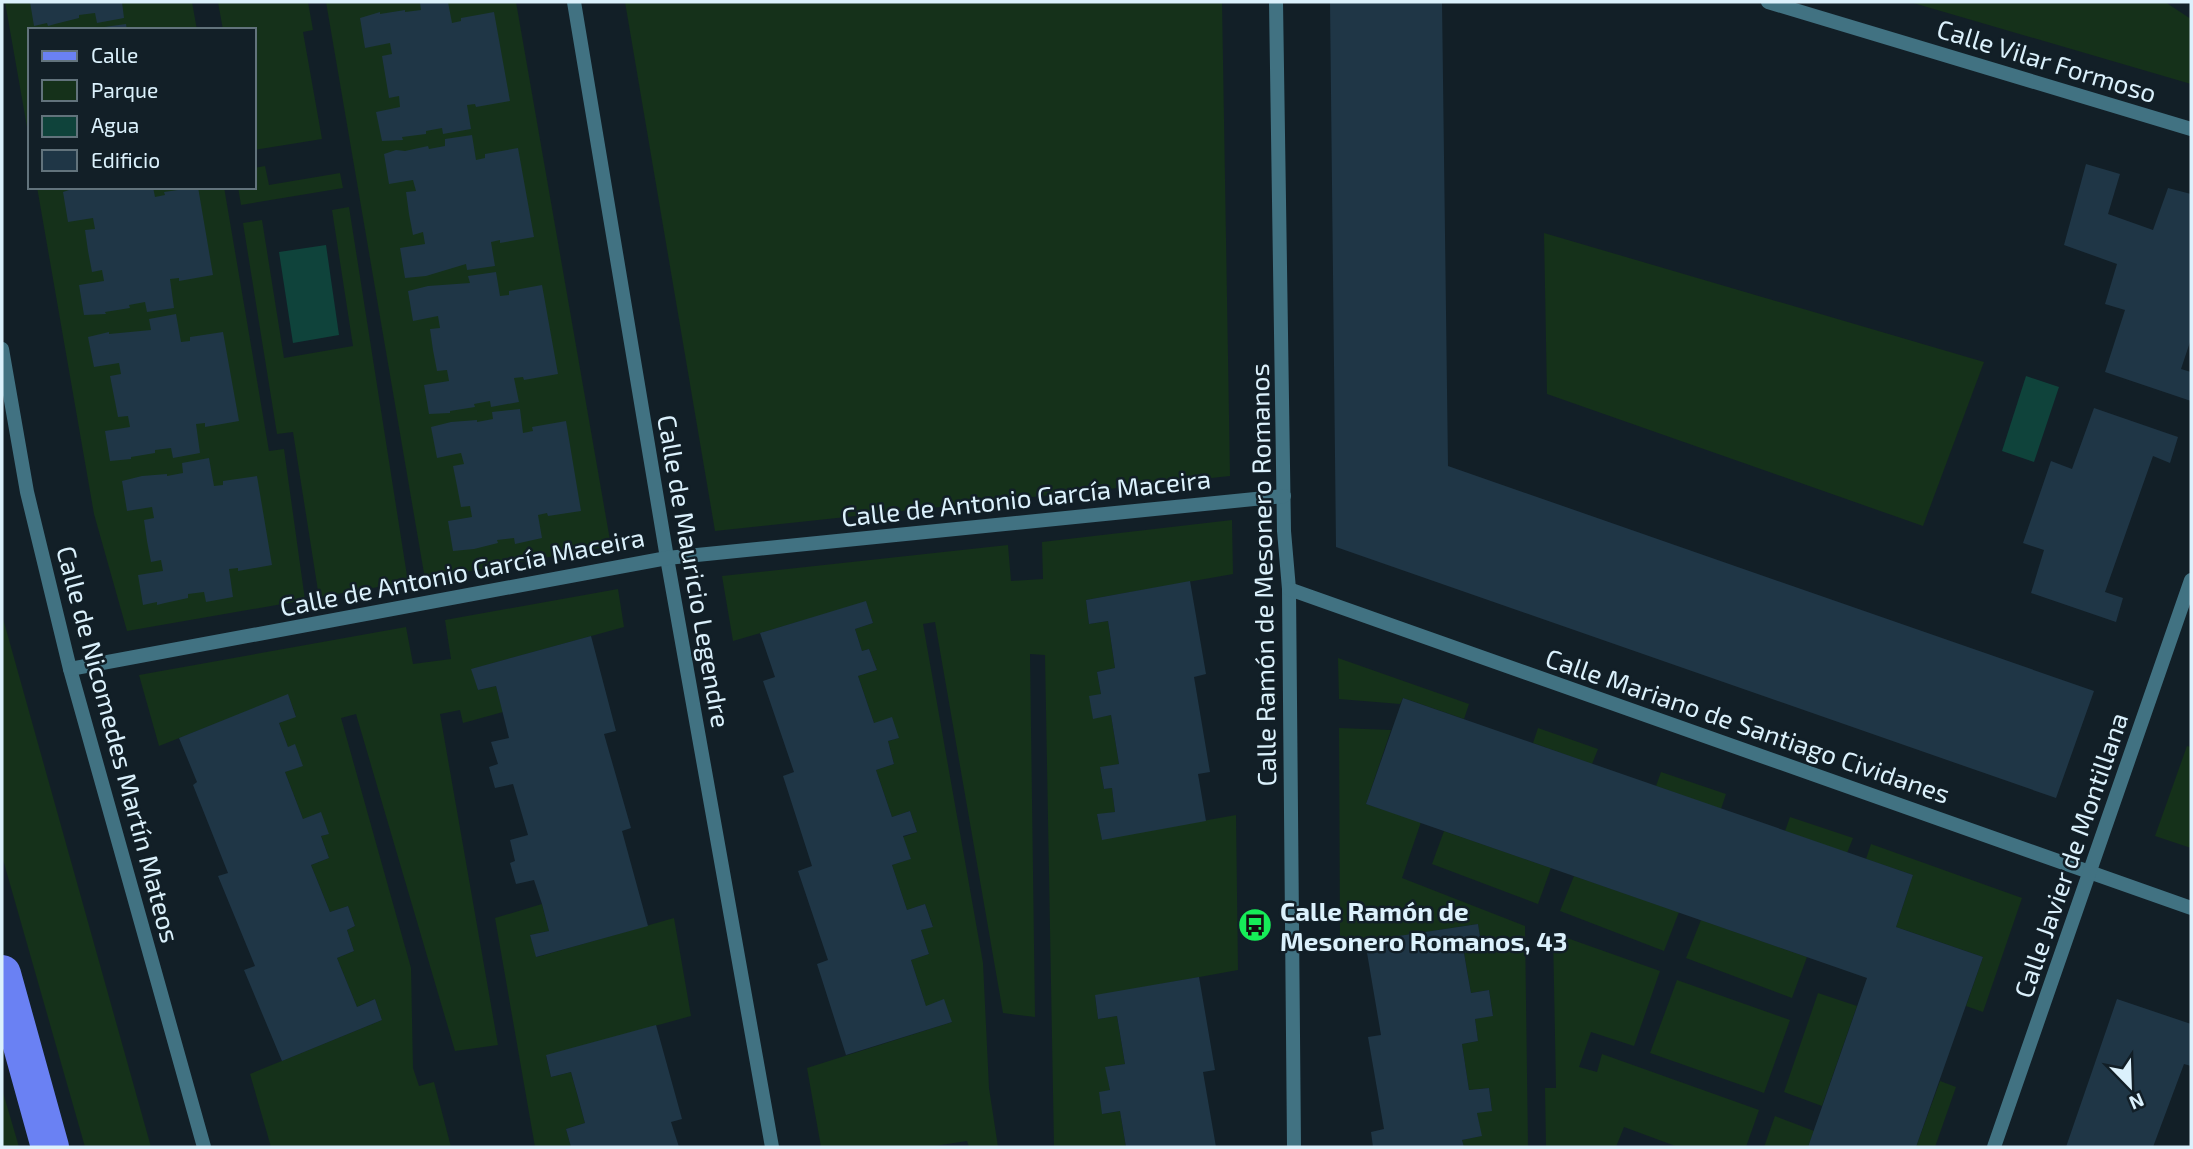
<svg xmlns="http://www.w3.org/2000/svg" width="2193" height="1149" font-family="'Exo 2',sans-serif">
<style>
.green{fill:#15311a}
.water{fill:#0f433b}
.building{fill:#1f3646}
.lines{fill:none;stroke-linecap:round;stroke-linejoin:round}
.street{stroke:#417282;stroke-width:14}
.primary{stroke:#6a81f3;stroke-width:38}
.labels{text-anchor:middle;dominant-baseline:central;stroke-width:5;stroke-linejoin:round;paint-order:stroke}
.street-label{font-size:26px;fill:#dbf1fc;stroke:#121f27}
.poi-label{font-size:26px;font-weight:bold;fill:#dbf1fc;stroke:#121f27;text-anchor:start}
</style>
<rect width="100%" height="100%" fill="#121f27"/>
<!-- green -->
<g class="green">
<path d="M5 2H192L197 30H30V144Z"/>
<path d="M218 2H308L313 30 303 32 322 139 254 150V30H223Z"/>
<path d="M326 2H516L611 546 425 579Z"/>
<path d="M625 2H1222L1230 476 715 531Z"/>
<path d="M1910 2H2165L2191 19V84Z"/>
<path d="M265 166 269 185 340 173 343 188 241 205 238 187H254V168Z"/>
<path d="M37 187H224L269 451 284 449 305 600 127 631 94 514Z"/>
<path d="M349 207 408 582 319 597 293 432 277 434 243 223 262 220 284 358 353 346 332 210Z"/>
<path d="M1544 233 1984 362 1923 526 1547 394Z"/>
<path d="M1232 520 1233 574 1086 600 1089 624 1108 621 1115 668 1097 672 1101 694 1093 718 1111 715 1119 764 1100 768 1104 789 1112 788 1115 812 1097 815 1102 839 1236 815 1238 970 1095 996 1098 1019 1117 1016 1125 1064 1106 1067 1110 1090 1099 1093 1103 1114 1120 1111 1126 1147H1054L1045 655 1030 654 1035 1017 1003 1013 935 622 923 624 983 963 989 1088 998 1147H969L967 1141 928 1147H821L807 1068 952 1022 926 1006 911 960 929 954 921 930 933 926 925 904 907 910 892 865 910 859 903 837 917 832 910 811 892 817 876 770 894 764 888 741 899 738 874 723 858 676 877 670 869 649 862 651 855 629 873 623 866 602 733 641 722 576 1008 545 1011 581 1043 579 1042 542Z"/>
<path d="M618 589 624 627 472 669 478 690 496 686 503 712 463 723 460 710 440 714 498 1045 455 1051 356 714 341 718 411 968 413 1068 419 1086 434 1082 451 1147H271L250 1074 382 1020 375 999 357 1007 337 958 354 951 347 930 355 926 348 906 330 912 311 865 329 858 321 836 328 834 303 819 285 772 302 765 288 747 279 723 296 716 288 695 159 746 139 675 406 627 413 664 451 659 445 620Z"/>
<path d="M2 615 151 1147H85L2 856Z"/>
<path d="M1338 658 1469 704 1464 719 1403 698 1400 704 1339 699Z"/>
<path d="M1339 728 1391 730 1366 804 1421 822 1402 878 1525 926 1528 1147H1464L1462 1140 1481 1136 1477 1113 1492 1110 1489 1088 1469 1090 1462 1044 1478 1041 1475 1019 1493 1015 1489 990 1471 993 1464 953 1482 949 1478 924 1340 945Z"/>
<path d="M1538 728 1598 749 1592 764 1533 743Z"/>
<path d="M2187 746 2191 747V848L2155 836Z"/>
<path d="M1661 772 1726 794 1721 809 1656 786Z"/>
<path d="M1790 817 1853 838 1847 853 1785 831Z"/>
<path d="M1444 831 1551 868 1538 904 1432 864Z"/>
<path d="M1871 844 2022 898 1983 1012 1966 1006 1983 957 1896 927 1913 875 1866 859Z"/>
<path d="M1574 876 1679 912 1664 951 1560 911Z"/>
<path d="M542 904 549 931 530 935 537 957 674 918 691 1016 546 1056 551 1077 571 1072 585 1123 566 1129 571 1147H535L495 918Z"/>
<path d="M1701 920 1807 957 1792 998 1686 958Z"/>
<path d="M1553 933 1660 971 1634 1046 1591 1032 1579 1067 1597 1072 1602 1054 1759 1110 1746 1147H1678L1624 1127 1616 1147H1546L1545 1088H1556Z"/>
<path d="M1677 980 1790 1020 1764 1093 1650 1053Z"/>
<path d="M1818 993 1857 1006 1822 1106 1784 1092Z"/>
<path d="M1940 1081 1956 1087 1935 1147H1916Z"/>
<path d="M2 1089 19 1147H2Z"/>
<path d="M1775 1116 1814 1131 1808 1147H1764Z"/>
</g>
<!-- water -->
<g class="water">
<path d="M326 245 339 335 293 343 279 252Z"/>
<path d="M2026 376 2059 387 2034 462 2002 451Z"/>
</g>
<!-- building -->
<g class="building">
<path d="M30 2H122L124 18 97 23 95 13 79 15V18L55 24 48 26 47 23 34 26Z"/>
<path d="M429 2H448L452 23 461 21V18L494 12 510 101 476 107 475 104 467 105 471 129 443 134 442 128 426 131V134L402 137 403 140 382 141 376 112 400 107 399 96 389 98 382 56 392 54 390 43 365 48 360 18 380 12V14L405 10V12L421 10 420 3Z"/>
<path d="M1330 2H1442L1448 466 2094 691 2056 798 1336 547Z"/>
<path d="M126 24 127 30H97V28Z"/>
<path d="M472 135 476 160 485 158V154L518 148 534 237 500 243V240L491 242 495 266 467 270 466 264 426 276 405 278 400 248 425 244 423 232 413 235 409 214 406 192 416 191 413 180 389 184 384 154 396 150 405 151 428 146 429 149 445 146V139Z"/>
<path d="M2086 164 2120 174 2108 214 2153 230 2168 188 2191 194V339L2181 369 2191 372V401L2105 372 2125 310 2105 304 2117 264 2064 245Z"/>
<path d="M78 187H153L155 197 165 195 164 192 198 187 213 275 179 281V278L170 279 174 308 147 312 145 302 129 305 130 308 105 312 106 314 84 315 79 285 104 281 102 270 92 272 88 251 85 230 95 229 93 218 68 222 63 192Z"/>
<path d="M496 272 500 296 509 295V291L542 285 558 374 524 380 523 377 514 378 519 402 491 407 490 401 474 404 475 407 450 411V413L429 414 424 385 449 381 447 370 437 371 433 350 430 329 440 328 438 316 413 321 408 291 428 286 470 283 468 276Z"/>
<path d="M176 314 181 342 190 341V337L223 332 239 421 205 427V423L196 424 200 453 173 458 171 448 155 450V453L131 457V459L110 461 105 431 130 427 128 416 118 417 110 376 121 374 119 363 94 367 88 337 109 332V334L151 330 149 319Z"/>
<path d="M2094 408 2178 437 2170 463 2153 456 2105 592 2123 598 2116 622 2031 593 2044 550 2023 543 2051 461 2072 469Z"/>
<path d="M520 409 523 433 533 431 532 427 566 421 581 511 548 516 547 513 538 515 542 538 515 544 514 538 497 540 498 543 474 549 453 551 448 521 472 517 470 506 461 507 457 486 453 466 464 464 461 453 437 458 431 427 451 422 477 420V422L493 419 492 412Z"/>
<path d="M209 458 214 486 223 485V481L257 476 272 565 238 571V568L229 569 233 597 206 602 204 592 188 594V598L165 603 157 605V602L143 605 138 575 163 571 161 560 151 562 147 541 144 520 154 518 152 507 127 511 122 481 142 476 167 474V476L183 473 182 463Z"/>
<path d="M1190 581 1206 674 1194 677 1210 772 1198 774 1206 821 1102 840 1097 814 1115 812 1112 788 1104 789 1100 767 1119 764 1111 715 1093 719 1089 696 1101 694 1097 672 1115 668 1108 621 1089 624 1086 600Z"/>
<path d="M866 601 873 623 855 629 862 651 869 649 877 670 858 676 874 723 892 717 899 738 888 741 894 764 876 770 892 817 910 811 917 832 903 836 911 859 892 865 907 910 925 904 933 927 921 930 929 954 911 960 926 1006 944 999 952 1022 846 1055 817 964 828 960 798 871 812 866 783 776 794 772 763 681 775 677 760 633Z"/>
<path d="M591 636 616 731 604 734 631 828 622 831 648 926 536 957 530 935 549 931 542 904 534 880 516 884 510 863 515 861 510 840 528 835 513 784 495 788 489 767 498 764 491 742 509 738 496 686 478 690 471 669Z"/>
<path d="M288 694 296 717 279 723 288 747 295 744 303 766 285 772 303 819 321 812 329 834 321 836 329 858 311 865 330 912 348 906 355 926 347 930 354 951 337 958 357 1007 375 999 382 1020 282 1061 244 970 255 966 218 876 228 873 193 785 197 782 179 738Z"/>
<path d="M1403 698 1913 875 1896 927 1983 957 1916 1147H1808L1867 978 1366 804Z"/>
<path d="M1478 924 1482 949 1464 953 1467 971 1471 993 1489 990 1493 1016 1475 1019 1478 1041 1462 1044 1469 1090 1489 1088 1492 1111 1477 1113 1482 1136 1462 1140 1464 1147H1373L1371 1132 1384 1129 1368 1037 1381 1035 1365 941Z"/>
<path d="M1199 977 1215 1070 1203 1072 1216 1147H1126L1120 1111 1102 1114 1099 1092 1110 1090 1105 1067 1125 1064 1117 1016 1098 1019 1095 995Z"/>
<path d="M2117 999 2191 1024V1066L2184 1064 2153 1147H2066Z"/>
<path d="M656 1025 682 1119 671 1122 679 1147H571L566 1129 585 1123 578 1097 571 1072 551 1077 546 1055Z"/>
</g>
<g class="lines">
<!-- street -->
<g class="street">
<path d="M574 2 667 558 772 1147"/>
<path d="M1276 2 1284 531 1289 589 1294 1147"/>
<path d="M1768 2 2191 129"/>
<path d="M2 349 27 492 70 669 204 1147"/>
<path d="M1289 589 2191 908"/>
<path d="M70 669 667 558 1284 496"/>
<path d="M1994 1147 2191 580"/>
</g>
<!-- primary -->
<path class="primary" d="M2 974 50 1147"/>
</g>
<!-- icons -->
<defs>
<g id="bus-disc" transform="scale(1.75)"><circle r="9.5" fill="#16ed58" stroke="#121f27"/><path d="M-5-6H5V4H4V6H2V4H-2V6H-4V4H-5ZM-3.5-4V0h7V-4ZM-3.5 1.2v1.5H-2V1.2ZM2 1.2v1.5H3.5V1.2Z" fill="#111"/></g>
</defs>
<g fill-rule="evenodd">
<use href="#bus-disc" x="1255" y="925"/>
</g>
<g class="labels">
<!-- street labels -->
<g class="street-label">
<text transform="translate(2047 60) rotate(17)">Calle Vilar Formoso</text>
<text transform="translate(1026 497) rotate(-6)">Calle de Antonio García Maceira</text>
<text transform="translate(462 571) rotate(-11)">Calle de Antonio García Maceira</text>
<text transform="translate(695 571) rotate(80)">Calle de Mauricio Legendre</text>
<text transform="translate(1262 575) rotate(-91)">Calle Ramón de Mesonero Romanos</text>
<text transform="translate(1748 725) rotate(19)">Calle Mariano de Santiago Cividanes</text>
<text transform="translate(119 744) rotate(75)">Calle de Nicomedes Martín Mateos</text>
<text transform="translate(2070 855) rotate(-71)">Calle Javier de Montillana</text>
</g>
<!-- poi labels -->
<g class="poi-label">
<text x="1280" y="910">Calle Ramón de<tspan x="1280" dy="30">Mesonero Romanos, 43</tspan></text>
</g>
</g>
<!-- border -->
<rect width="2193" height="1149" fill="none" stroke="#dbf1fc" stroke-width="7"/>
<!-- legend -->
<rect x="28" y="28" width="228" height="161" fill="#121f27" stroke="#62737c" stroke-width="2"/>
<rect x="42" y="51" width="35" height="10" fill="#6a81f3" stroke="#62737c" stroke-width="2"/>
<text x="91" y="63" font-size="21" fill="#dbf1fc">Calle</text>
<rect x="42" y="80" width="35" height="21" fill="#15311a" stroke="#62737c" stroke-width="2"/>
<text x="91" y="98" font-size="21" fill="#dbf1fc">Parque</text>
<rect x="42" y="116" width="35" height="21" fill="#0f433b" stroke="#62737c" stroke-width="2"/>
<text x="91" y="133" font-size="21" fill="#dbf1fc">Agua</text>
<rect x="42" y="150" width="35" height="21" fill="#1f3646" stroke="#62737c" stroke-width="2"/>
<text x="91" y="168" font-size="21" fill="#dbf1fc">Edificio</text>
<!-- north arrow -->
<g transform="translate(2130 1086) rotate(157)" stroke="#121f27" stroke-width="5" paint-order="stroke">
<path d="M0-5L12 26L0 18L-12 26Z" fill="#dbf1fc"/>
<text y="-10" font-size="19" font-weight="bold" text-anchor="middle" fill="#dbf1fc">N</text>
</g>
</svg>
